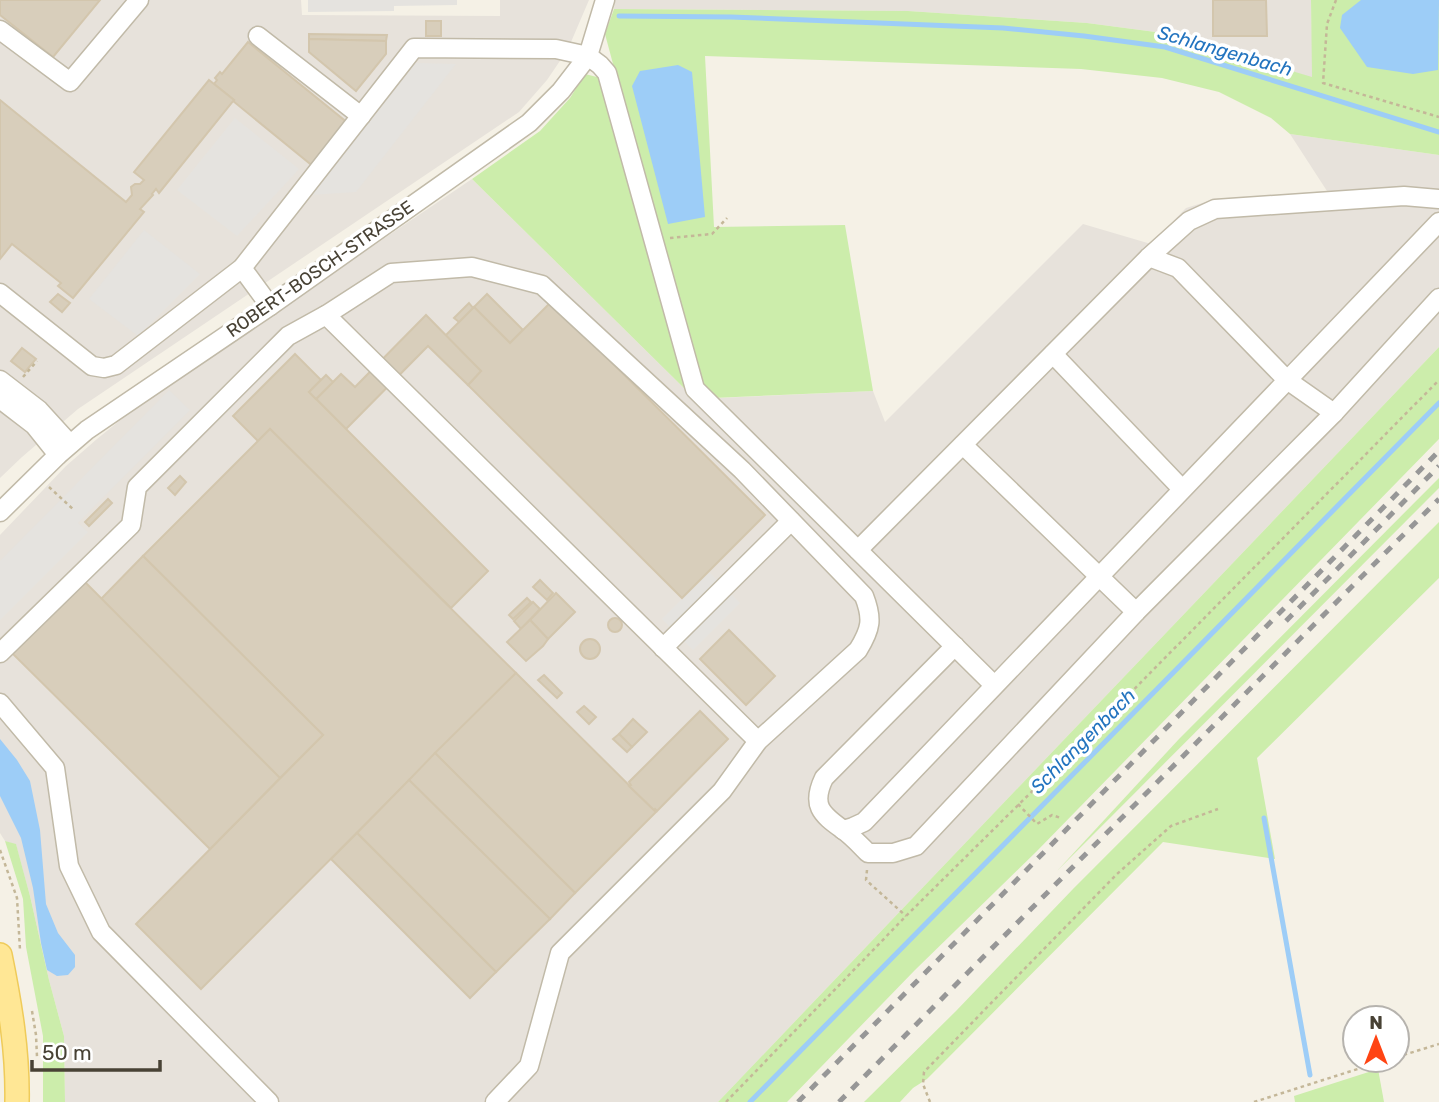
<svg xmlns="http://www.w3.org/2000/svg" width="1439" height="1102" font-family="Rubik,sans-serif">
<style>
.industrial{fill:#e7e2db}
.green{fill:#ccedab}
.parking{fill:#e5e3df}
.water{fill:#9dcdf7}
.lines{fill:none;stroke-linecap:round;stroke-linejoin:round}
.stream{stroke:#9dcdf7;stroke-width:5}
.building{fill:#d8cebb;stroke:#d3c6ad;stroke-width:2}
.minor-casing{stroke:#c1baa8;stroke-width:21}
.major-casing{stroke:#efcb5a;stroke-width:26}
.path{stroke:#c4b798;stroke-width:2.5;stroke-dasharray:3.5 3.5;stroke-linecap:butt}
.minor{stroke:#fff;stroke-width:18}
.major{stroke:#ffe795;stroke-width:23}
.rail{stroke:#979797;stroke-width:5;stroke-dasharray:9 9;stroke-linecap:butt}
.labels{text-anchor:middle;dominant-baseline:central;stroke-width:7;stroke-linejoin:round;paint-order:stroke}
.street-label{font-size:18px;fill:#484235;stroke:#fff}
.water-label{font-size:19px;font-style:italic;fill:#2374bf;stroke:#fff}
</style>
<rect width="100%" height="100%" fill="#f5f1e6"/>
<!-- industrial -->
<g class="industrial">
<path d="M0 0H301L302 15 500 16V0H589L568 49 547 80 519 112 78 409 22 457 0 478Z"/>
<path d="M615 0H1311L1313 78 1163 33 1087 23 908 11 614 9Z"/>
<path d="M1290 134 1439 155V347L718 1102H65L64 1036 49 980 30 896 16 845 5 841 0 833V535L66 466 97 439 145 400 472 179 695 399 873 391 885 422 1083 224 1151 244 1186 208 1212 200 1327 191Z"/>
</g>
<!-- green -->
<g class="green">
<path d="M1311 0H1439V155L1290 134 1271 118 1219 92 1162 78 1081 69 705 56 714 227 845 225 873 391 713 398 699 385 605 34 614 9 908 11 1087 23 1163 33 1312 77Z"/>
<path d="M585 74 601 78 690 394 472 179 540 131 570 98Z"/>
<path d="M1439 347V439L1037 851 915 970 787 1102H718Z"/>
<path d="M1439 478V488L1057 871 1179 739Z"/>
<path d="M1439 522V578L1257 758 1275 859 1163 842 927 1079 913 1088 900 1102H864L956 1011 1073 889Z"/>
<path d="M5 841 16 844 30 896 49 980 64 1036 65 1102H43V1036L26 947 23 899Z"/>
<path d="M1378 1069 1384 1102H1295L1294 1096Z"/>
</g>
<!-- parking -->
<g class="parking">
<path d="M308 0H457V5L394 6V11L308 12Z"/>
<path d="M416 63 456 64 356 192 310 195Z"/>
<path d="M235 118 299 169 237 236 177 190Z"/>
<path d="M144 230 200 274 138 336 89 299Z"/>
<path d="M169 390 190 410 78 523 88 532 0 620V561Z"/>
<path d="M709 572 740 603 693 650 662 619Z"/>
</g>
<!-- water -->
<g class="water">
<path d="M1361 0H1439L1438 70 1413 74 1367 67 1340 28 1342 15Z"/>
<path d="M678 65 692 72 705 217 668 224 632 86 640 71Z"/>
<path d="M0 739 17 760 30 781 40 830 46 904 58 933 75 955V967L68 975 57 976 47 970 41 943 33 888 21 838 0 796Z"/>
</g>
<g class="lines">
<!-- stream -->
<g class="stream">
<path d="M619 16 731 17 1003 28 1084 36 1165 47 1439 132"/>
<path d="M1264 818 1310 1075"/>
<path d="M750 1102 1439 403"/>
</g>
</g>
<!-- building -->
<g class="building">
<path d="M0 0H100L53 57 0 15Z"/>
<path d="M1213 0H1266L1267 36H1213Z"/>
<rect x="426" y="21" width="15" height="15"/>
<path d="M309 34 387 35 386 41 309 39Z"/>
<path d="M309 39 386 41V54L356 91 309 52Z"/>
<path d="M248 42 349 124 314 167 233 101 234 100 214 84 217 80 215 78 220 72 222 74Z"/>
<path d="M209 80 234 100 159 193 156 189 152 194 153 195 140 209 144 212 73 298 58 286 61 283 12 244 0 259V100L126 202 132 195 131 187 135 184H140L144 180 134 172Z"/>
<path d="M58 294 70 303 62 312 50 302Z"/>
<path d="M487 294 523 330 510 343 474 307Z"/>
<path d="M551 302 765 515 682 598 468 385 481 371 445 336 474 307 510 343Z"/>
<path d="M469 303 473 308 459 322 454 318Z"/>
<path d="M426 315 481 371 468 385 428 346 346 429 316 399 341 374 355 387Z"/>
<path d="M22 348 36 359 25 372 11 361Z"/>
<path d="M295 354 321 380 309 392 488 571 451 608 270 429 258 441 233 416Z"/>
<path d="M326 375 333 382 316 399 309 392Z"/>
<path d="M270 429 516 673 201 989 136 924 323 735 143 556Z"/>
<path d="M180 476 186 482 175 495 168 488Z"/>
<path d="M108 499 112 503 89 526 85 522Z"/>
<path d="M143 556 323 735 280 778 101 599Z"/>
<path d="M82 579 280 778 210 849 10 651Z"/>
<path d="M540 580 553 593 547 600 533 587Z"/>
<path d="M556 593 575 612 548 639 530 620Z"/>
<path d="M527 598 531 602 513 619 509 615Z"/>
<path d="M533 602 540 609 521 629 514 621Z"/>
<circle cx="615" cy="625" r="7"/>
<path d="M530 620 548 639 543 646 526 661 507 642Z"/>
<path d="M729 630 775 676 746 705 700 659Z"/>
<circle cx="590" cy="649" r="10"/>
<path d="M516 673 656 812 575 893 435 753Z"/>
<path d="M544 675 562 693 557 698 538 680Z"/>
<path d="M584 706 596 717 589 724 577 712Z"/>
<path d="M700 711 728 739 657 811 655 809 654 810 629 786 631 785 629 782Z"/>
<path d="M633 719 647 732 632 747 619 734Z"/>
<path d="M619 734 632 747 627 752 613 739Z"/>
<path d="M435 753 575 893 550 919 409 780Z"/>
<path d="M409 780 550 919 496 972 357 833Z"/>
<path d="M357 833 496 972 470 998 331 859Z"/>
</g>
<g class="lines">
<!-- minor casing -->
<g class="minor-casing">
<g id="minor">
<path d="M0 30 70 82 139 0"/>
<path d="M258 36 361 116"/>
<path d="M1149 257 1178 268 1287 380 1334 413"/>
<path d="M242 268 270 306"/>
<path d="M0 293 92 366 104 368 116 365 242 268 414 48 556 49 588 56 600 65 607 73 695 389 994 685"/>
<path d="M326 315 758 741"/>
<path d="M1053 354 1182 489"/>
<path d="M0 380 39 410 70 444"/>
<path d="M0 399 34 425 58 455"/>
<path d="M963 445 1136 612"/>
<path d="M0 512 58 455 87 430 270 306 529 123 561 91 588 56 605 0"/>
<path d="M858 550 1149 257 1189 221 1215 209 1404 196 1439 199"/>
<path d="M955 646 824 778C811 805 821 814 842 829 852 836 860 845 868 853H893L916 846 1136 612 1334 413 1439 298"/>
<path d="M663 648 791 521"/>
<path d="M0 653 131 525 137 487 288 336 326 315 391 273 472 267 542 285 742 470 864 596C873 619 871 629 858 650L758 741 722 791 560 953 529 1066 495 1102"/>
<path d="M0 703 55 768 69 866 101 932 269 1102"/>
<path d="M843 830 853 827 864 822 1439 222"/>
</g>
</g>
<!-- major casing -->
<g class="major-casing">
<path id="major" d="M0 955C10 1004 18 1052 17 1102"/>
</g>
<!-- path -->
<g class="path">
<path d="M1336 0 1327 24 1323 83 1439 117"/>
<path d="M670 238 712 234 727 218"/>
<path d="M23 377 37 361"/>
<path d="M49 487 74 510"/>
<path d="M1018 804 1037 824 1052 815 1061 818"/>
<path d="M0 850 17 898 20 950"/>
<path d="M867 870 866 880 906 916"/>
<path d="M32 1011 36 1035 37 1057"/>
<path d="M1397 1057 1439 1044"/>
<path d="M726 1102 906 916 1088 736 1439 380"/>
<path d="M930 1102 923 1084 924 1072 1117 874 1171 826 1218 809"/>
<path d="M1254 1102 1386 1060"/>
</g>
<!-- minor -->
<use href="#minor" class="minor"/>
<!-- major -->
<use href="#major" class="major"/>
<!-- rail -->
<g class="rail">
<path d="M1286 621 1439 466"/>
<path d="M798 1102 1439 451"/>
<path d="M839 1102 1439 499"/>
</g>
</g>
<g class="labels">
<!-- street labels -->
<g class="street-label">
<text transform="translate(320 269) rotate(-35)">ROBERT-BOSCH-STRASSE</text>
</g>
<!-- water labels -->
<g class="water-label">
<text transform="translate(1225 51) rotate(16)">Schlangenbach</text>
<text transform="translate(1083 741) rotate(-45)">Schlangenbach</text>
</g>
</g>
<!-- north arrow -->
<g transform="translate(1376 1039)"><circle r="33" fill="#ffffff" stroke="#b6b3ae" stroke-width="2"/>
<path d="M0-5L12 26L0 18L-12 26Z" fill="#ff4413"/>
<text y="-10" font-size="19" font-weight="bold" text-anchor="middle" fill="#484235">N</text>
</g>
<!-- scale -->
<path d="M32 1060v10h128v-10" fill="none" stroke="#484235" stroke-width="3.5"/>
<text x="42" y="1060" font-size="21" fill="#484235" stroke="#ffffff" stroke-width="5" paint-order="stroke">50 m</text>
</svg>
